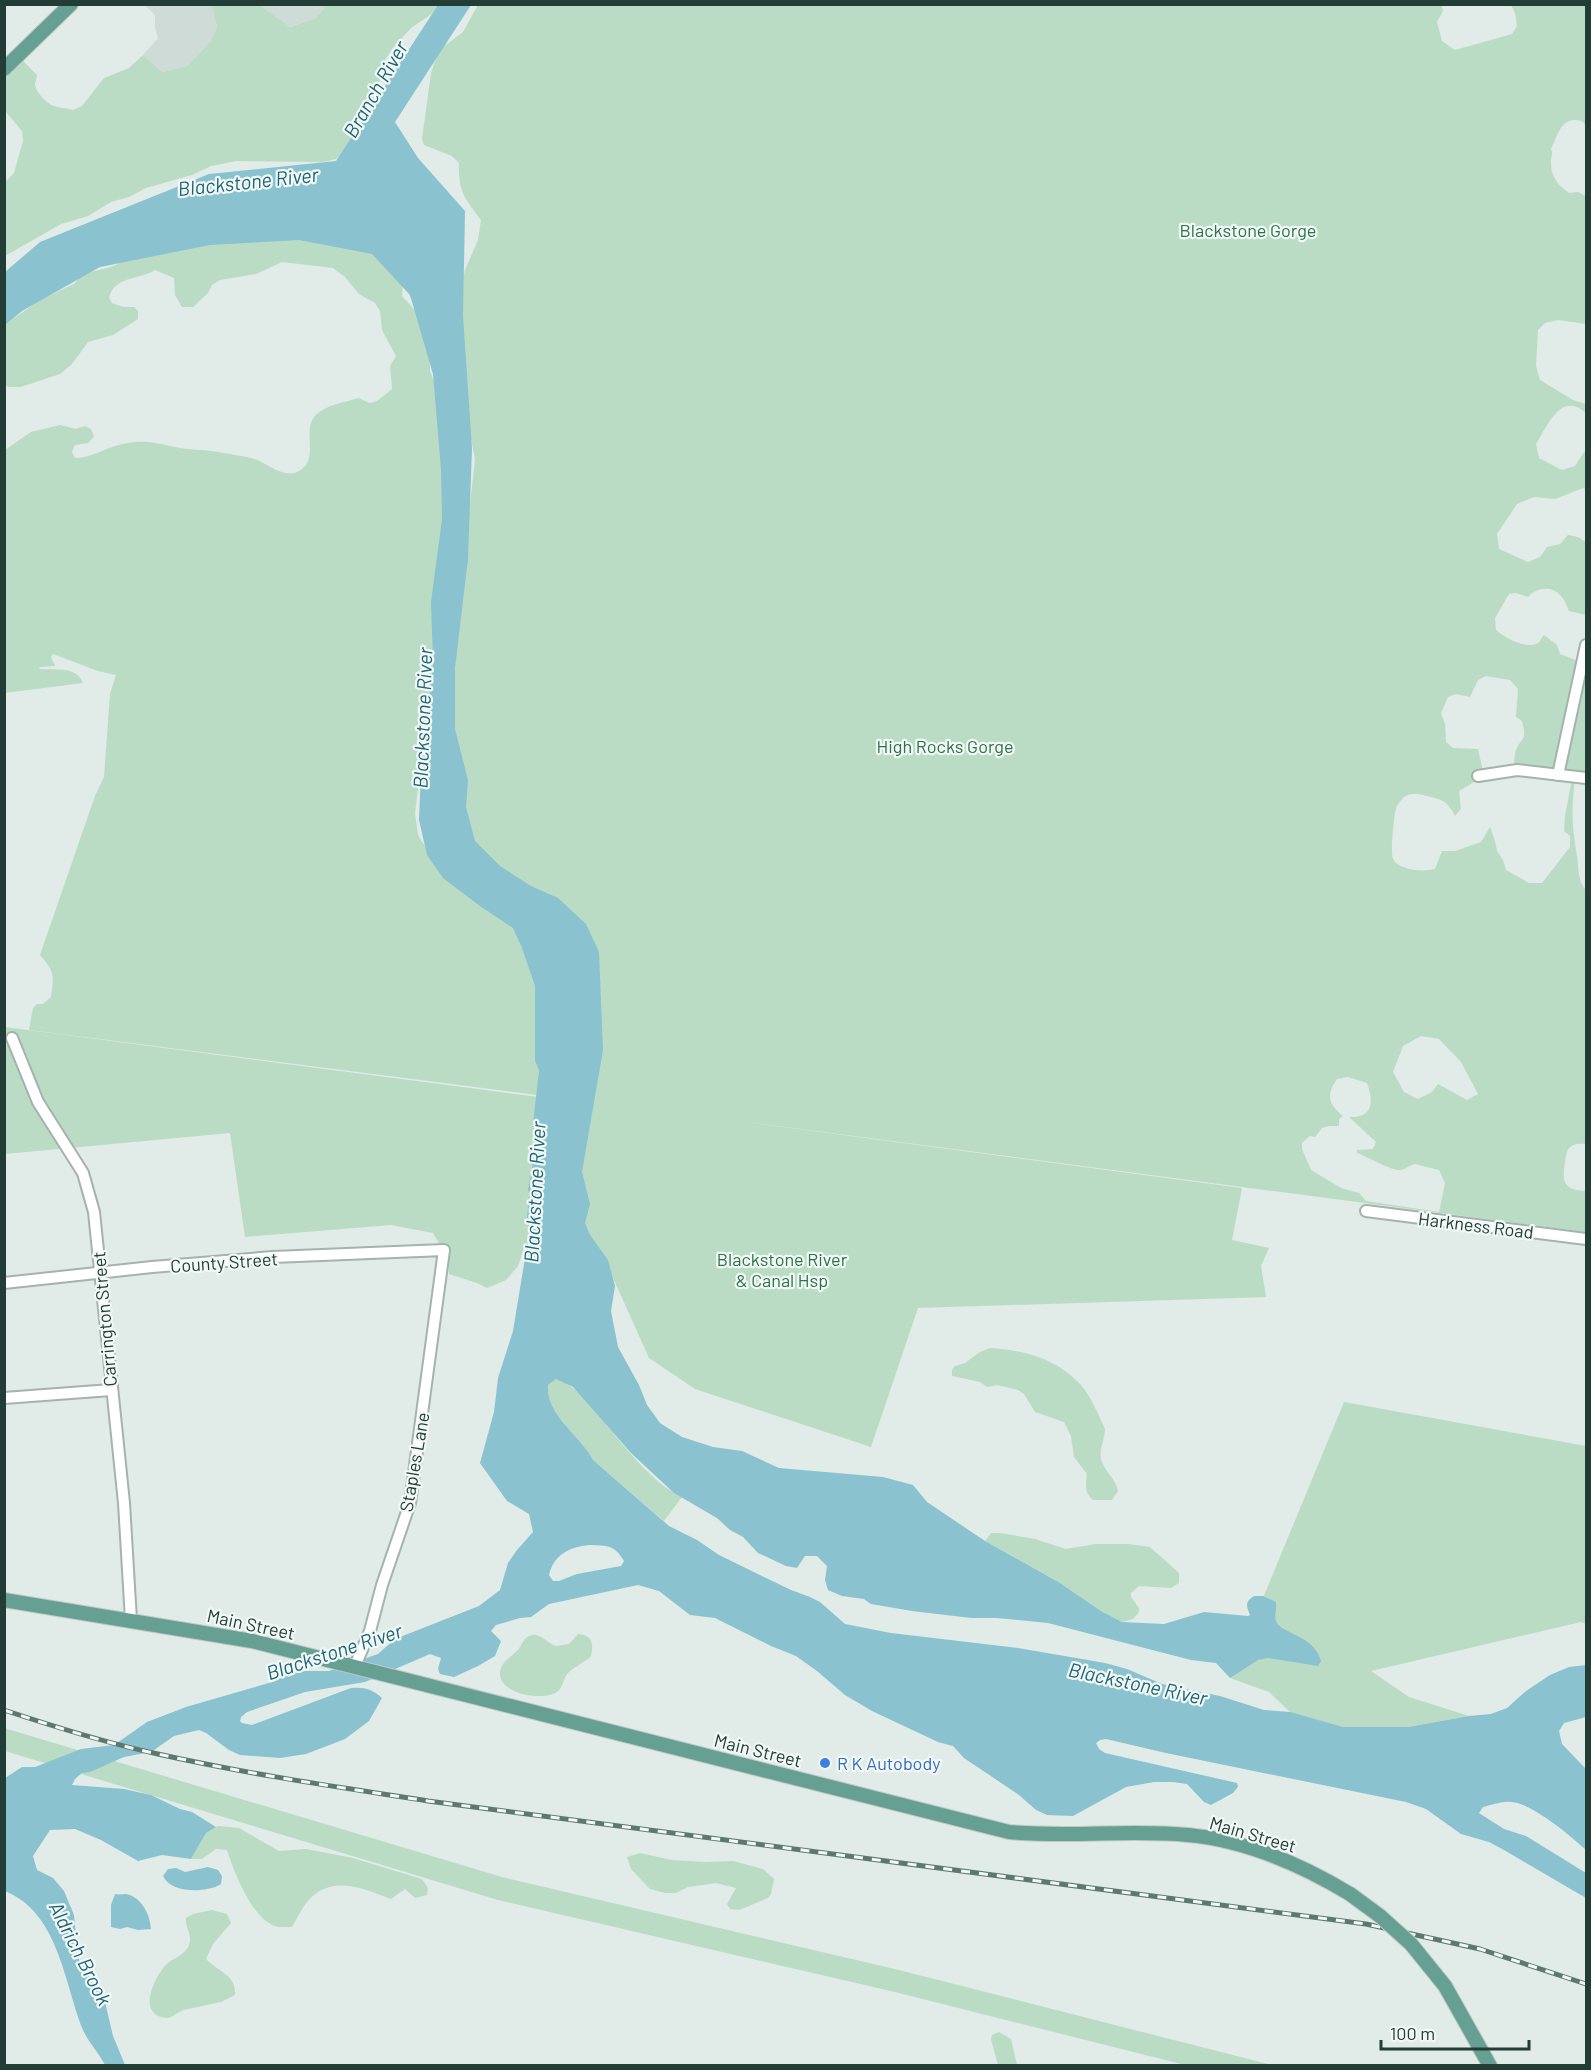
<svg xmlns="http://www.w3.org/2000/svg" width="1591" height="2070" font-family="Barlow,sans-serif">
<style>
.built{fill:#cfdbd6}
.green{fill:#badcc5;fill-rule:evenodd}
.water{fill:#8ac2d0;fill-rule:evenodd}
.lines{fill:none;stroke-linecap:round;stroke-linejoin:round}
.minor-casing{stroke:#a4b3ae;stroke-width:14}
.major-casing{stroke:#c1c8c7;stroke-width:16}
.minor{stroke:#fff;stroke-width:10}
.major{stroke:#66a093;stroke-width:14}
.rail-casing{stroke:#5c7871;stroke-width:5}
.rail{stroke:#f2f8f5;stroke-width:3;stroke-dasharray:9;stroke-linecap:butt}
.major-bridge-casing{stroke:#c1c8c7;stroke-width:16;stroke-linecap:butt}
.major-bridge{stroke:#66a093;stroke-width:14}
.shop-dot{fill:#3f7fe0;stroke:#f2f8f5;stroke-width:2}
.labels{text-anchor:middle;dominant-baseline:central;stroke-width:4.5;stroke-linejoin:round;paint-order:stroke}
.park-label{font-size:18px;fill:#2d724a;stroke:#f2f8f5}
.street-label{font-size:18px;fill:#223c36;stroke:#f2f8f5}
.shop-label{font-size:18px;fill:#366cbe;stroke:#f2f8f5;text-anchor:start}
.water-label{font-size:20px;font-style:italic;fill:#1d6477;stroke:#f2f8f5}
</style>
<rect width="100%" height="100%" fill="#e1ebe7"/>
<!-- built -->
<g class="built">
<path d="M212 4 217 27 211 41 187 66 162 72 143 55 158 38 155 28V15L145 5Z"/>
<path d="M259 5H326L316 18 289 27Z"/>
</g>
<!-- green -->
<g class="green">
<path d="M1441 4 1443 11 1437 22 1442 41 1455 50 1512 34 1517 26 1515 13 1511 5H1586V127C1584 122 1582 120 1575 120 1560 120 1557 137 1551 149 1554 155 1550 157 1551 164 1551 177 1559 186 1569 193L1578 192 1586 196V324L1558 320 1545 323 1538 330 1536 366 1540 380 1573 400 1586 404V413C1561 391 1548 425 1536 444L1539 458 1562 470 1575 466 1584 452 1586 453V489L1583 488 1555 499 1534 497 1517 504 1497 534 1499 549 1528 562 1540 557 1547 547 1560 544 1568 535 1578 537 1586 542V615L1569 611C1567 606 1564 598 1559 594 1550 585 1535 589 1528 597L1516 593 1509 594 1495 618 1496 630C1504 637 1526 650 1538 643 1540 642 1542 637 1544 635L1557 645 1560 654 1581 662 1586 666V779L1575 780C1571 810 1572 827 1577 856 1579 867 1577 881 1586 890V1144C1582 1144 1576 1143 1572 1146 1566 1149 1566 1157 1565 1163 1561 1184 1566 1190 1586 1191V1232L746 1122 1242 1188 1232 1240 1269 1248 1261 1266 1266 1297 918 1308 871 1447 695 1389 649 1358 600 1249 568 1214 523 892 441 820 460 590 475 460 465 404 462 347V284L465 270 478 240 481 220C465 198 458 192 459 163L452 156 424 145 422 139 431 73 439 50 463 32 478 5ZM1486 676 1510 680 1518 689 1516 717 1522 721C1527 741 1523 735 1516 750 1514 756 1514 765 1514 771L1572 779 1565 816 1564 831 1570 836V847L1542 883H1529L1506 870 1503 860 1497 851 1495 841 1490 827 1481 842 1455 851H1442L1435 869C1425 872 1399 871 1393 859 1390 853 1394 815 1396 808 1397 805 1402 799 1404 797 1413 791 1422 795 1431 797 1445 800 1449 804 1455 816L1461 809 1459 791 1484 776 1478 749 1453 748 1446 742 1445 724 1441 713 1448 697 1456 694 1470 697 1478 680ZM1421 1036 1439 1039 1461 1062 1478 1094 1467 1100 1438 1084 1432 1092 1418 1099 1404 1092 1393 1072 1403 1046ZM1348 1077 1367 1083C1374 1102 1373 1118 1349 1117L1376 1142 1373 1149 1357 1150V1153C1368 1157 1391 1171 1401 1170 1405 1169 1411 1165 1415 1164L1439 1170 1445 1183 1439 1212 1366 1201 1359 1193 1341 1188 1311 1170 1302 1149V1143L1310 1136 1315 1137 1322 1128 1329 1126H1339V1119L1343 1116C1328 1104 1326 1095 1337 1079Z"/>
<path d="M212 5H259L290 27 316 18 326 5H438L436 11 411 28 392 49 384 62 368 132 336 159 323 162 237 161 211 166 192 175 146 188 129 197 111 202 88 216 61 224 5 256V182L14 173 23 141 22 131 5 111V71L20 58 37 75C37 76 35 84 35 85 36 92 47 104 54 106 60 108 66 108 73 110L82 106 104 78 129 68 143 55 162 72 187 66 211 41 217 27Z"/>
<path d="M291 235 369 243 403 284 402 296 421 317 430 339V371L441 399 447 513 439 566 432 673 415 813 418 835 444 877 532 931 541 1043 537 1095 29 1030 33 1008 37 1004H43L51 997C54 975 55 972 40 955L95 796 104 777 110 694 116 675 98 671 53 654 51 657 55 666 40 667 39 669C54 670 77 666 83 683L5 693V450L31 432 60 425 76 429 85 426 91 429 94 437 88 443 75 445 72 452 75 458C93 458 106 447 123 444 150 438 162 446 187 449 199 450 211 450 223 453 233 455 245 456 255 459 268 464 283 478 297 472 322 461 300 430 316 415 326 405 345 402 359 398L369 403 377 401 392 389 390 366 396 356 382 330 380 311 375 303 359 294 345 277 333 268 282 262 256 274 220 280 212 285 208 293 193 307H182L175 295 174 278 155 270C139 280 114 276 109 298L112 303 123 307H134L138 311V319L113 335 88 342 72 364 60 374 21 387H8L5 385 4 325 40 300 74 284 83 274 111 267 133 257 197 244Z"/>
<path d="M5 1027 554 1099 547 1231 524 1248 518 1266 506 1280 487 1288 477 1283 449 1274 448 1260 433 1233 391 1225 245 1237 230 1133 5 1154Z"/>
<path d="M990 1348C1024 1350 1055 1358 1080 1384 1091 1396 1098 1414 1105 1429 1105 1439 1099 1448 1101 1459 1104 1472 1116 1478 1118 1491L1112 1500H1093C1084 1493 1086 1484 1087 1474L1074 1457 1071 1436 1064 1422 1035 1412 1024 1394 1018 1390 997 1385 987 1387 980 1382 952 1376V1370L955 1366 965 1363 980 1352Z"/>
<path d="M556 1379C575 1385 586 1401 598 1415 621 1442 650 1482 682 1497L664 1521 593 1460C581 1436 546 1416 548 1385Z"/>
<path d="M1344 1402 1586 1446V1624L1581 1622 1371 1671 1409 1697 1469 1716 1408 1727H1343L1297 1716 1290 1712 1269 1692 1230 1678 1236 1674 1232 1673Z"/>
<path d="M991 1533H1000L1035 1539 1066 1549 1096 1544H1128L1150 1547 1179 1573V1583L1171 1588 1139 1586 1131 1593V1597L1139 1608V1612L1133 1619 1122 1622 1101 1611 1060 1583 985 1541Z"/>
<path d="M578 1634C592 1635 594 1643 591 1656 585 1662 576 1666 569 1672 563 1677 564 1687 557 1692 542 1702 492 1693 501 1668 504 1660 511 1657 517 1651 522 1646 523 1637 532 1635 540 1633 549 1644 556 1646L569 1644Z"/>
<path d="M4 1728 502 1877 899 1970 1272 2065H1185L895 1992 498 1900 5 1751Z"/>
<path d="M218 1826 239 1828 279 1851 306 1849 353 1858 422 1879 428 1888 427 1895 415 1898 405 1889 391 1899C367 1890 337 1876 314 1895 305 1901 298 1917 292 1927 288 1927 283 1927 278 1927 253 1922 234 1872 227 1850L216 1849 202 1859H191L206 1833Z"/>
<path d="M640 1853 672 1860 705 1862 733 1861 763 1869 774 1879 771 1894 768 1898 739 1910 730 1909 727 1904 736 1888 716 1883 688 1887 676 1893H665L650 1889 631 1869 627 1857Z"/>
<path d="M212 1910 227 1914 231 1923 213 1944 206 1959C217 1971 237 1975 235 1995L221 2002 183 2010 169 2018C137 2017 152 1982 164 1967 171 1958 184 1957 189 1945 193 1935 185 1928 186 1918L193 1914Z"/>
<path d="M999 2032 1011 2039 1017 2065H998L991 2039 992 2035Z"/>
</g>
<!-- water -->
<g class="water">
<path d="M438 5H471L395 122 418 158 465 211 463 316 472 448 468 559 455 668V729L468 780 466 807 475 841 500 866 531 886 558 898 586 924 599 952 603 1050 582 1172 590 1204 585 1223 590 1235 608 1260 615 1286 611 1311 618 1347 639 1385 647 1405 660 1423 682 1437 713 1447 742 1451 779 1468 883 1477 913 1485 927 1502 985 1541 1060 1583 1101 1611 1122 1622 1164 1624 1204 1612 1248 1616 1250 1615C1246 1605 1245 1602 1254 1596H1263L1276 1602C1277 1608 1274 1616 1276 1621 1280 1634 1314 1634 1321 1661L1318 1666 1268 1658 1258 1660 1230 1678 1216 1663 1191 1660 1048 1623 997 1618H971L912 1611 871 1604 864 1599 842 1596 828 1590 825 1580 827 1566 817 1556H805L797 1568 786 1566 758 1553 743 1537 730 1530 717 1518 674 1493 631 1453 573 1387 556 1379 548 1385C546 1416 581 1436 593 1460L669 1526 697 1540 719 1555 791 1590 810 1597 820 1602 845 1624 891 1633 1018 1648 1105 1663 1127 1669 1162 1684 1220 1696 1264 1710 1290 1712 1343 1727H1408L1469 1716 1491 1714 1507 1708 1526 1691 1550 1675 1569 1667 1586 1665V1717L1564 1723 1559 1731 1562 1744 1586 1769V1850C1571 1836 1532 1803 1511 1802 1502 1801 1492 1805 1483 1807L1479 1813 1504 1829 1526 1836 1586 1873V1898L1504 1850 1489 1842 1461 1834 1426 1809 1406 1802 1166 1753 1106 1739 1100 1740 1096 1743 1099 1749 1105 1753 1237 1783 1238 1787 1233 1793 1211 1805 1204 1802 1187 1784 1173 1782H1154L1126 1787 1073 1816 1047 1815 1036 1810 1019 1795 964 1758 953 1746 938 1742 872 1711 845 1695 817 1671 796 1656 771 1646 715 1618 690 1615 659 1591 638 1585 549 1604 531 1617 520 1618 496 1625 491 1631 501 1641 495 1656 478 1666 454 1677 440 1674 438 1669 441 1658 430 1654 365 1682 305 1692 247 1712 241 1717 240 1721 242 1723 252 1725 351 1688C365 1687 372 1689 382 1698L369 1721 345 1739 306 1754 280 1758 240 1755 229 1750 206 1733 199 1730 174 1736 151 1752 124 1757 90 1772 82 1773 75 1779 72 1785 124 1789 151 1795 180 1809 192 1812 216 1827 206 1833 191 1859 162 1855 138 1861 101 1840 75 1829 50 1830 33 1856 37 1870 53 1878 64 1891 74 1915 78 1958 105 2002 113 2036 125 2065H105C99 2053 89 2043 83 2030 64 1983 59 1913 5 1891V1778L22 1767H35L81 1749 114 1745 147 1722 186 1707 272 1682 289 1674 305 1671H329L378 1654 395 1639 479 1606 500 1590 508 1563 517 1550 533 1532 529 1514 507 1501 480 1463 494 1412 498 1378 513 1331 529 1234 527 1216 530 1194 528 1190 535 1152 533 1124 539 1070 535 1061V986L522 948 513 928 480 906 443 878 427 855 419 820 421 772 433 662 431 602 442 519 441 470 433 374 410 295 372 254 299 240 210 245 100 267 22 311 5 325V272L40 242 209 174 336 161ZM589 1545C607 1546 614 1544 624 1561L621 1566 577 1574 559 1581H553L549 1575C554 1554 570 1547 589 1545Z"/>
<path d="M208 1867 218 1870 222 1876 221 1884C207 1893 171 1894 163 1876L168 1869 176 1868 185 1872Z"/>
<path d="M115 1894C119 1895 122 1894 126 1894 142 1897 150 1915 151 1929L138 1930 127 1927 120 1929 111 1927V1905Z"/>
</g>
<g class="lines">
<!-- minor casing -->
<g class="minor-casing">
<g id="minor">
<path d="M1558 775 1586 645"/>
<path d="M1478 776 1517 770 1586 778"/>
<path d="M12 1038 38 1102 83 1173 94 1212 124 1503 131 1620"/>
<path d="M1366 1211 1586 1239"/>
<path d="M4 1283 152 1267 273 1257 444 1250 410 1503 382 1585 370 1631 355 1666"/>
<path d="M4 1398 111 1390"/>
</g>
</g>
<!-- major casing -->
<g class="major-casing">
<g id="major">
<path d="M4 69 71 4"/>
<path d="M4 1600 252 1641 1009 1832C1069 1838 1129 1829 1188 1835 1246 1840 1300 1864 1350 1894"/>
<path d="M1411 1944 1445 1986 1490 2066"/>
</g>
</g>
<!-- minor -->
<use href="#minor" class="minor"/>
<!-- major -->
<use href="#major" class="major"/>
<!-- rail casing -->
<g class="rail-casing">
<path id="rail" d="M4 1710C55 1727 106 1743 158 1754 247 1774 338 1787 428 1801L1366 1924 1480 1949 1586 1984"/>
</g>
<!-- rail -->
<use href="#rail" class="rail"/>
<!-- major-bridge casing -->
<g class="major-bridge-casing">
<path id="major-bridge" d="M1350 1894 1380 1916 1411 1944"/>
</g>
<!-- major-bridge -->
<use href="#major-bridge" class="major-bridge"/>
</g>
<!-- markers -->
<circle class="shop-dot" cx="825" cy="1763" r="6"/>
<g class="labels">
<!-- park labels -->
<g class="park-label">
<text x="1248" y="230">Blackstone Gorge</text>
<text x="945" y="746">High Rocks Gorge</text>
<text x="782" y="1259">Blackstone River<tspan x="782" dy="21">&amp; Canal Hsp</tspan></text>
</g>
<!-- street labels -->
<g class="street-label">
<text transform="translate(1476 1225) rotate(7)">Harkness Road</text>
<text transform="translate(224 1262) rotate(-4)">County Street</text>
<text transform="translate(104 1319) rotate(-95)">Carrington Street</text>
<text transform="translate(414 1462) rotate(-80)">Staples Lane</text>
<text transform="translate(251 1624) rotate(12)">Main Street</text>
<text transform="translate(758 1750) rotate(14)">Main Street</text>
<text transform="translate(1253 1834) rotate(16)">Main Street</text>
</g>
<!-- shop labels -->
<g class="shop-label">
<text x="837" y="1763">R K Autobody</text>
</g>
<!-- water labels -->
<g class="water-label">
<text transform="translate(375 89) rotate(-60)">Branch River</text>
<text transform="translate(248 181) rotate(-6)">Blackstone River</text>
<text transform="translate(422 718) rotate(-88)">Blackstone River</text>
<text transform="translate(534 1192) rotate(-87)">Blackstone River</text>
<text transform="translate(334 1651) rotate(-18)">Blackstone River</text>
<text transform="translate(1138 1683) rotate(12)">Blackstone River</text>
<text transform="translate(81 1953) rotate(63)">Aldrich Brook</text>
</g>
</g>
<!-- border -->
<rect width="1591" height="2070" fill="none" stroke="#223c36" stroke-width="12"/>
<!-- scale -->
<path d="M1381 2040v9h148v-9" fill="none" stroke="#223c36" stroke-width="3"/>
<text x="1390" y="2040" font-size="18" fill="#223c36" stroke="#f2f8f5" stroke-width="4.5" paint-order="stroke">100 m</text>
</svg>
